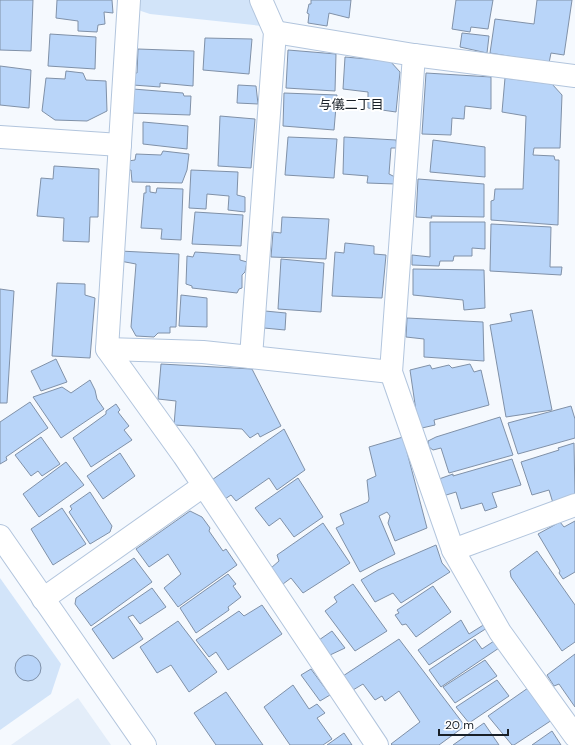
<svg xmlns="http://www.w3.org/2000/svg" width="575" height="745" font-family="'DM Sans','Noto Sans JP',sans-serif">
<style>
.built{fill:#e3edf9}
.green{fill:#d2e4f9}
.building{fill:#b9d5f9;stroke:#8091a8}
.lines{fill:none;stroke-linecap:round;stroke-linejoin:round}
.minor-casing{stroke:#b2c5dd;stroke-width:24}
.minor{stroke:#fff;stroke-width:22}
.labels{text-anchor:middle;dominant-baseline:central;stroke-width:4;stroke-linejoin:round;paint-order:stroke}
.neighbourhood-label{font-size:13px;fill:#192028;stroke:#fff}
</style>
<rect width="100%" height="100%" fill="#f5f9fe"/>
<!-- built -->
<path class="built" d="M78 698 111 745H11Z"/>
<!-- green -->
<g class="green">
<path d="M137 0H257L262 26 150 14 141 11 136 7Z"/>
<path d="M0 578 61 664 51 694 0 730Z"/>
</g>
<!-- building -->
<g class="building">
<path d="M0 0H33L31 51 0 50Z"/>
<path d="M57 0H112L113 13 104 12 105 24 98 25 97 32 78 31V21L56 18Z"/>
<path d="M311 0H351L349 18 329 13 327 26 308 23 309 14 307 13 309 4H311Z"/>
<path d="M456 0H493L488 29 471 27 470 32 452 29Z"/>
<path d="M537 0H572L564 55 551 53 549 63 490 53 495 19 534 24Z"/>
<path d="M462 33 489 36 487 53 460 47Z"/>
<path d="M50 34 96 37 95 69 48 66Z"/>
<path d="M205 38 252 39 249 74 203 70Z"/>
<path d="M138 49 194 51 193 86 160 83V87L133 85V73H137Z"/>
<path d="M288 50 336 54 335 91 286 88Z"/>
<path d="M345 57 390 61 400 72 396 112 368 108V92L343 89Z"/>
<path d="M0 66 31 70 29 108 0 105Z"/>
<path d="M66 71 83 73 86 80 106 81 107 111 87 121 55 120 42 111 46 78 65 79Z"/>
<path d="M426 73 491 77V109L465 106 464 119 452 118 451 135 422 134Z"/>
<path d="M505 78 552 84 562 95 560 148H534L533 155 554 156 555 160H559L558 225 491 220V201L494 200 495 189H523L526 116 502 112Z"/>
<path d="M238 85 256 86 258 104 237 103Z"/>
<path d="M133 89 183 93 184 96H191L190 115 131 113Z"/>
<path d="M284 93 337 95 334 130 283 126Z"/>
<path d="M220 116 255 119 251 168 218 166Z"/>
<path d="M143 122 188 126 187 149 143 144Z"/>
<path d="M288 137 337 139 334 178 285 175Z"/>
<path d="M344 137 396 140 397 148H391L389 174 395 177V184L367 183 368 176 343 174Z"/>
<path d="M433 140 485 147V177L430 172Z"/>
<path d="M163 151 189 154 187 170 182 183 132 182 131 170H128V161L135 160 136 154 161 155Z"/>
<path d="M54 166 99 169 98 217H90L89 242 63 241 64 218 37 216 41 178 53 179Z"/>
<path d="M191 170 238 172 237 195 245 197V212L228 210 229 196 207 194 206 209 189 208Z"/>
<path d="M418 179 484 184V217L431 216 432 218 416 217Z"/>
<path d="M146 186H150V192L156 193 157 188 183 189 181 240 161 239 162 229 141 228 144 193H146Z"/>
<path d="M195 212 243 215 241 246 192 244Z"/>
<path d="M282 217 329 219 326 259 271 257 273 232 281 233Z"/>
<path d="M430 222H485V249L472 248V256H454L453 261H440L439 266 412 265V255L430 257Z"/>
<path d="M491 224 551 227 550 267H562L561 275 490 271Z"/>
<path d="M345 243 374 246V254L386 255 382 298 332 296 335 252 344 253Z"/>
<path d="M120 251 179 254 176 327H170V333H158L154 337 136 336 131 327 136 264 120 261Z"/>
<path d="M195 252 240 255V260L247 262 245 272 242 275V288L239 289 237 293 192 288V286L186 284 187 256 193 257Z"/>
<path d="M281 259 324 263 321 312 278 309Z"/>
<path d="M413 269 484 270 485 308 464 310 463 300 413 295Z"/>
<path d="M57 283 85 284V295L95 298 90 358 52 356Z"/>
<path d="M0 289 14 291 7 403H0Z"/>
<path d="M181 295 207 298V327L179 326Z"/>
<path d="M532 310 552 410 506 417 490 325 512 321 510 314Z"/>
<path d="M265 311 286 313 285 330 264 328Z"/>
<path d="M407 318 483 322 484 361 424 357V339L406 337Z"/>
<path d="M56 359 67 382 41 391 31 371Z"/>
<path d="M161 364 252 369 281 426 260 437 258 433 250 438 242 429 174 425 176 401 158 399Z"/>
<path d="M470 364 474 372 481 370 489 405 434 420 435 425 422 428 416 411 410 370 430 365 432 369 449 365 452 368Z"/>
<path d="M90 380 95 390 97 399 104 409 61 438 33 397 62 387 71 393Z"/>
<path d="M30 402 48 428 6 457 7 460 0 464V422Z"/>
<path d="M116 404 120 410 118 412 129 426 124 430 132 440 91 467 73 438 106 414V411Z"/>
<path d="M571 406 575 419V438L518 454 508 423Z"/>
<path d="M500 417 513 455 449 473 441 448 433 450 429 447 428 441 436 437Z"/>
<path d="M284 429 305 470 277 490 269 478 236 501 231 495 222 501 209 482Z"/>
<path d="M41 437 60 464 42 476 38 471 31 476 15 455Z"/>
<path d="M403 437 427 528 395 541 388 523 390 516 387 512 379 516 395 554 360 572 336 528 344 524 340 514 368 502 369 499 367 480 376 476 369 447Z"/>
<path d="M574 443 575 495 553 503 549 490 532 495 521 462 559 450 558 448Z"/>
<path d="M120 453 135 476 103 499 87 476Z"/>
<path d="M512 459 521 485 492 493 497 507 485 511 482 503 461 509 456 492 443 496 439 479 453 474V476Z"/>
<path d="M66 462 84 485 39 517 23 494Z"/>
<path d="M298 478 323 517 294 537 280 518 269 526 255 508Z"/>
<path d="M90 492 112 526 110 532 90 544 69 512 72 509 70 506Z"/>
<path d="M62 508 86 544 53 565 31 529Z"/>
<path d="M190 511 202 517 210 528 209 531 223 551 226 549 237 565 178 607 164 588 181 574 168 554 149 567 136 549Z"/>
<path d="M575 521V572L563 579 559 573 560 571 538 534 560 522 564 527Z"/>
<path d="M323 523 350 563 303 593 291 578 283 584 271 568 279 561 277 555Z"/>
<path d="M436 545 442 563 450 572 401 603 393 593 375 602 361 580 378 570Z"/>
<path d="M537 551 575 605V642L562 651 511 577 510 571Z"/>
<path d="M134 558 152 582 91 626 75 604 76 598Z"/>
<path d="M228 574 236 584 233 586 241 597 228 607 229 610 196 633 180 608Z"/>
<path d="M353 584 387 631 355 651 325 611 337 602 334 597Z"/>
<path d="M433 586 451 612 416 637 406 624 402 625 395 615 399 613 397 610Z"/>
<path d="M152 588 166 607 140 624 133 615 128 617 143 639 113 659 92 629Z"/>
<path d="M262 605 282 634 228 670 216 652 209 657 196 640 239 611 244 616Z"/>
<path d="M461 620 469 634 485 624 487 628 429 665 418 650Z"/>
<path d="M178 621 217 672 189 692 171 665 157 673 140 647Z"/>
<path d="M332 631 345 648 330 655 319 640Z"/>
<path d="M399 639 465 726 439 745H392L391 744 420 722 399 691 385 701 382 696 375 700 363 684 353 690 343 676Z"/>
<path d="M475 639 482 649 494 641 499 648 441 687 429 670Z"/>
<path d="M575 654V707L559 684 554 686 547 675Z"/>
<circle cx="28" cy="668" r="13"/>
<path d="M485 660 497 676 455 703 443 687Z"/>
<path d="M311 669 330 695 320 701 301 675Z"/>
<path d="M497 680 509 696 469 723 456 707Z"/>
<path d="M293 685 309 709 317 704 325 713 317 718 332 739 323 745H290L264 707Z"/>
<path d="M528 688 552 720 514 745H512L488 716Z"/>
<path d="M226 692 263 745H216L194 713Z"/>
<path d="M484 723 499 745H453Z"/>
<path d="M552 731 561 745H532Z"/>
<path d="M344 733 352 745H327Z"/>
</g>
<g class="lines">
<!-- minor casing -->
<g class="minor-casing">
<g id="minor">
<path d="M129 0 107 349 184 456 377 745"/>
<path d="M275 32 414 55 575 76"/>
<path d="M414 55 391 372 453 550 500 632 575 736"/>
<path d="M0 137 120 145"/>
<path d="M107 349 203 352 391 372"/>
<path d="M251 357 275 32 261 0"/>
<path d="M0 536 145 745"/>
<path d="M453 550 575 505"/>
<path d="M43 599 203 486"/>
</g>
</g>
<!-- minor -->
<use href="#minor" class="minor"/>
</g>
<g class="labels">
<!-- neighbourhood labels -->
<g class="neighbourhood-label">
<text x="351" y="104">与儀二丁目</text>
</g>
</g>
<!-- scale -->
<path d="M439 729v6h69v-6" fill="none" stroke="#192028" stroke-width="2"/>
<text x="445" y="729" font-size="12" fill="#192028" stroke="#ffffff" stroke-width="3" paint-order="stroke">20 m</text>
</svg>
